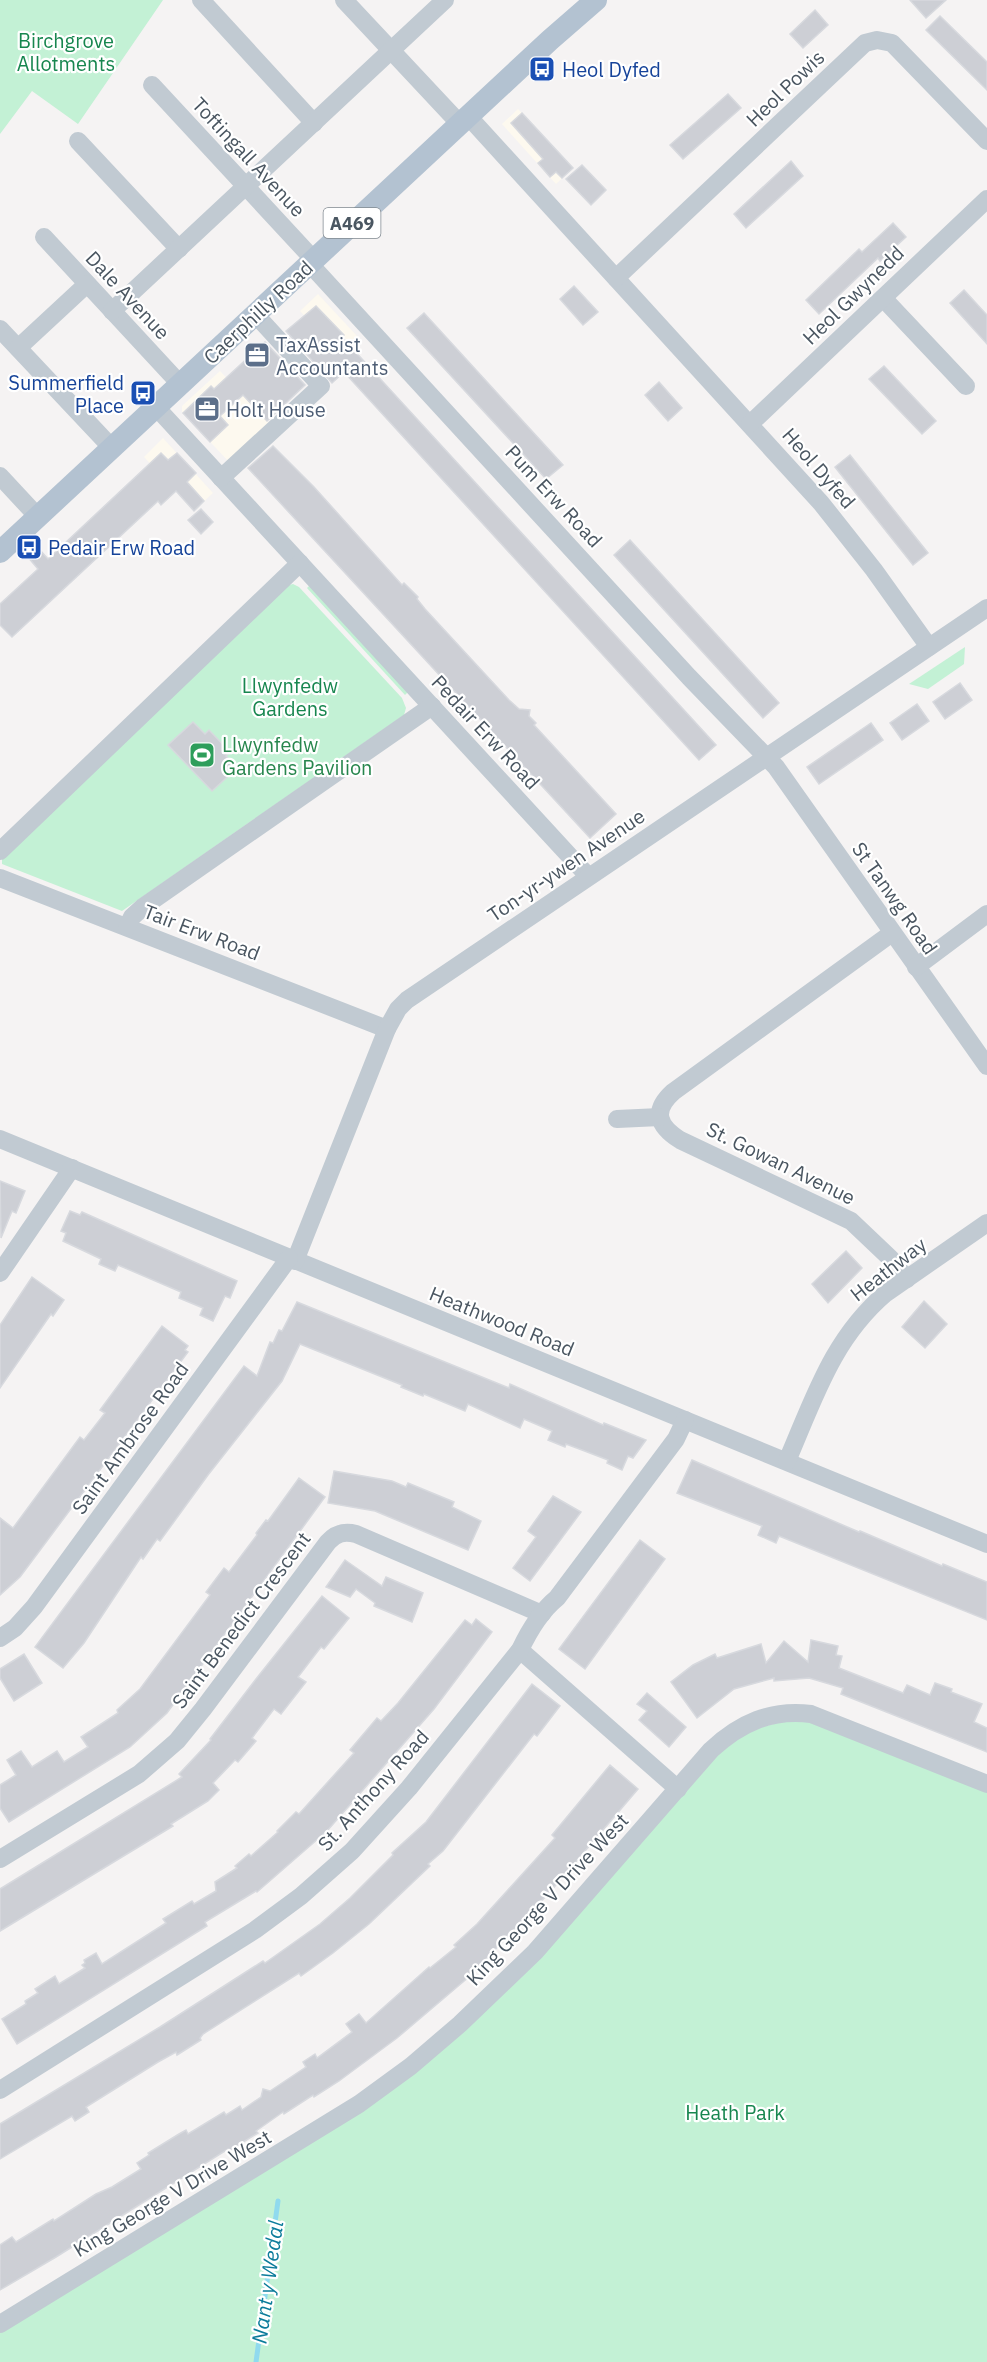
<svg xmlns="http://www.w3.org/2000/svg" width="987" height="2362" font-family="'IBM Plex Sans',sans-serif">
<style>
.commercial{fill:#fdf9ef}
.green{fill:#c3f1d5}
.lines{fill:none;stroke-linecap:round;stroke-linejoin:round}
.stream{stroke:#90daee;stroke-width:5}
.building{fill:#cdcfd5;stroke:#d7d9de;stroke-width:1.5}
.minor{stroke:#c1cad2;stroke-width:18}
.major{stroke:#b3c2d1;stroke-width:22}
.labels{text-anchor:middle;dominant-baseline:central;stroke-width:4.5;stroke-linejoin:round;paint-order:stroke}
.shield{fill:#fff;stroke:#808990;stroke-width:1.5}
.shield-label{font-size:18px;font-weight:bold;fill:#4a5661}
.park-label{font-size:20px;fill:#17864f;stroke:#fff}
.transit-label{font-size:20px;fill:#164399;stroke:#fff;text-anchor:start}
.street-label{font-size:20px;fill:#4a5661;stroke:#fff}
.service-label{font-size:20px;fill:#4e5e75;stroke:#fff;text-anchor:start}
.leisure-label{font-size:20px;fill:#27864d;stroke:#fff;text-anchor:start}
.water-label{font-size:21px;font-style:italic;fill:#0c7c9b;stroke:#fff}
</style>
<rect width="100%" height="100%" fill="#f5f3f3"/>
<!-- commercial -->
<g class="commercial">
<path d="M518 109 573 168 556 184 502 124Z"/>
<path d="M318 294 358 337 339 354 300 311Z"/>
<path d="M220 371 272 426 231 464 182 412V406Z"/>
<path d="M163 438 213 493 194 511 144 457Z"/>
</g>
<!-- green -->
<g class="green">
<path d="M0 0H163L78 124 32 91 0 134Z"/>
<path d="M293 584 299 587 402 698 406 708 404 715 122 911 2 864V858L289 585Z"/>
<path d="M310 585 409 691 405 695 307 588Z"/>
<path d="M965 647 964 664 928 689 909 684Z"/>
<path d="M801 1717 987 1789V2362H0V2331L420 2064 738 1733Z"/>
</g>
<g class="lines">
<!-- stream -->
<path class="stream" d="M256 2362 278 2201"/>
</g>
<!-- building -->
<g class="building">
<path d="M910 0H946L926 18Z"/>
<path d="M815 10 828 25 803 48 790 34Z"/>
<path d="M940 16 987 62V90L926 30Z"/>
<path d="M728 94 741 108 683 159 670 145Z"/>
<path d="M522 113 573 168 562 178 556 172 550 177 538 163 543 159 511 123Z"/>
<path d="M791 161 803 176 746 228 734 214Z"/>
<path d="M582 165 606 190 591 205 566 179Z"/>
<path d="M893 223 906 237 880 261 878 258 819 314 806 300 859 249 862 252Z"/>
<path d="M574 286 598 312 583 325 560 299Z"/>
<path d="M964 290 987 315V344L950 303Z"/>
<path d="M316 306 344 335 342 337 362 359 716 745 699 760 344 372 332 383 286 331Z"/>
<path d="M424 313 563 465 546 479 407 328Z"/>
<path d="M265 342 305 385 267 421 243 395 220 416 228 425 210 442 183 413 211 386 214 389Z"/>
<path d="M884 366 936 421 922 434 869 379Z"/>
<path d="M659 382 682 408 668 421 645 395Z"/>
<path d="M273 446 314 487 402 585 404 583 418 597 417 599 425 609 509 700 519 709 530 710 529 716 536 723 534 725 616 814 590 838 248 468Z"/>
<path d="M161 453 168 460 177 453 196 473 187 482 204 501 194 511 176 491 161 505 158 501 12 637 0 625V604L38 569 22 550 32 541 48 559Z"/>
<path d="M850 455 928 553 913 565 835 467Z"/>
<path d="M201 509 213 522 201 534 188 520Z"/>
<path d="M630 540 779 703 763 718 614 555Z"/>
<path d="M960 683 972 700 945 719 933 702Z"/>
<path d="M917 704 929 721 902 740 890 723Z"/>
<path d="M193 722 205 734 209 730 230 752 226 756 237 768 212 791 168 745Z"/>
<path d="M871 723 883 740 819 784 807 767Z"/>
<path d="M0 1181 25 1191 16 1213 12 1211 1 1238Z"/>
<path d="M70 1211 80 1215 82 1212 237 1281 230 1298 225 1296 213 1321 200 1315 203 1308 179 1298 181 1292 118 1265 115 1271 99 1264 101 1259 63 1241 66 1233 61 1231Z"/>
<path d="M846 1251 862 1268 828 1303 812 1284Z"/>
<path d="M32 1277 64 1300 53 1316 51 1314 0 1388V1325Z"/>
<path d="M924 1301 947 1324 925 1348 902 1327Z"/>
<path d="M297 1302 509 1388 510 1384 603 1425 604 1423 646 1440 633 1458 628 1456 622 1470 607 1463 608 1460 582 1450 566 1444 565 1447 548 1440 552 1431 524 1419 520 1428 468 1404 465 1411 424 1394 423 1396 401 1387 402 1385 300 1344 282 1381 208 1475 160 1541 157 1539 143 1559 141 1557 84 1643 63 1668 35 1647 244 1366 257 1376 270 1342 273 1343 279 1330 282 1331Z"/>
<path d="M162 1326 188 1346 185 1350 188 1352 20 1577 0 1595V1518L13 1528 80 1437 84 1440 105 1413 100 1410Z"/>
<path d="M692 1460 859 1532 860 1531 942 1566 943 1564 987 1582V1620L779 1536 776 1543 758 1535 762 1526 677 1493Z"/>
<path d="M334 1471 392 1481 406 1487 408 1483 454 1502 452 1507 481 1521 468 1550 375 1511 328 1503Z"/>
<path d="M299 1478 325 1497 167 1713 130 1747 9 1822 0 1808V1785L16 1775 7 1760 21 1751 32 1767 57 1751 64 1762 88 1747 81 1737 118 1713 117 1710 140 1689 210 1595 206 1592 224 1568 229 1572 257 1535 256 1533 266 1520 268 1521Z"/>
<path d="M553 1496 581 1512 530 1581 513 1568 536 1537 528 1531Z"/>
<path d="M640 1540 665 1559 585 1669 559 1649Z"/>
<path d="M345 1560 382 1586 386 1577 423 1593 412 1622 374 1606 375 1603 356 1589 350 1597 326 1587Z"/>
<path d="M322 1596 349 1618 324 1649 321 1647 298 1677 306 1682 281 1714 274 1709 252 1738 256 1741 238 1762 235 1760 213 1783 219 1790 208 1801 171 1824 173 1826 0 1931V1889L182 1777 179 1774 211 1740 210 1739 256 1679Z"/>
<path d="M476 1619 492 1632 434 1709 327 1831 257 1892 256 1891 205 1922 207 1926 17 2044 2 2019 26 2004 25 2001 38 1993 35 1989 55 1976 59 1984 85 1968 82 1965 85 1963 84 1960 96 1953 102 1964 166 1923 163 1919 192 1901 194 1904 216 1891 215 1882 237 1868 235 1866 249 1854 251 1856 278 1832 277 1831 296 1812 299 1814 354 1753 350 1750 377 1718 381 1721 398 1703 465 1620 472 1625Z"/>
<path d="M811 1640 838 1646 836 1655 842 1656 839 1668 903 1693 907 1685 930 1695 935 1683 952 1689 951 1692 982 1704 974 1722 987 1728V1752L841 1694 843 1688 809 1678 774 1681V1678L734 1689 697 1718 671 1682 693 1665 715 1654 717 1658 761 1644 766 1663 784 1641 808 1662Z"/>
<path d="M24 1654 42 1683 14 1701 0 1678V1669Z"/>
<path d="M532 1684 560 1706 537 1736 534 1734 443 1851 428 1864 430 1866 369 1924 333 1953 301 1976 299 1973 203 2034 200 2038 201 2040 177 2055 176 2052 158 2062 86 2107 89 2112 75 2121 72 2116 0 2159V2124L160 2027 263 1961 265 1963 320 1924 350 1898 393 1855 392 1853 426 1822Z"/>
<path d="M647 1693 686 1727 669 1747 639 1720 647 1711 637 1704Z"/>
<path d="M610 1765 638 1789 550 1892 470 1976 397 2038 339 2081 314 2097 313 2095 284 2114 283 2112 256 2131 258 2133 229 2151 228 2149 56 2257 0 2290V2245L12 2237 16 2242 53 2219 54 2221 96 2194 112 2187 141 2169 137 2163 149 2155 148 2153 179 2134 186 2130 188 2134 224 2112 226 2115 240 2106 242 2110 261 2097 263 2089 270 2091 306 2067 303 2062 315 2054 317 2058 352 2032 346 2024 359 2014 366 2023 429 1967 430 1968 456 1947 454 1945 477 1924 555 1838 552 1835Z"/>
</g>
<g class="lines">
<!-- minor -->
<g class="minor">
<path d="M201 0 314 123"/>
<path d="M344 0 460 124"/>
<path d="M152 85 314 260"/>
<path d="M468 116 821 503 874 570 929 647"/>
<path d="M78 141 179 249"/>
<path d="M44 237 180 384"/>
<path d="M309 263 689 677 776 767 987 1066"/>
<path d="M616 278 865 43 877 40 892 43 987 141"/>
<path d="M883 298 966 386"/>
<path d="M112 311 445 0"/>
<path d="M0 329 112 448"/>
<path d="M18 348 87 284"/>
<path d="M156 407 588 876"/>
<path d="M750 424 987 199"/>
<path d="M0 476 38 517"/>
<path d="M221 478 321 386 255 314"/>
<path d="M0 851 300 563"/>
<path d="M0 878 387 1029"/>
<path d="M127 927 132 917 143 907 432 706"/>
<path d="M892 933 673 1092C652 1111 658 1126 680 1140L851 1221 890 1258 907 1279"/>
<path d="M916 967 987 914"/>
<path d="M617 1119 660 1117"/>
<path d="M0 1139 987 1544"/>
<path d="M295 1261 387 1029 398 1009 407 1000 987 608"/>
<path d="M0 1273 72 1168"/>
<path d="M787 1461C814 1399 832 1339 886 1293L987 1223"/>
<path d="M0 1638 15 1628 34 1607 289 1258"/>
<path d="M520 1650 678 1789"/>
<path d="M0 1859 139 1774 177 1741 203 1709 328 1542C336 1533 344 1531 356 1534L542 1614"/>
<path d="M0 2090 255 1930 301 1896 352 1851 409 1788 520 1650C529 1631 541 1611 557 1598L676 1439 685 1420"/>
<path d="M0 2324 359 2104 411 2066 460 2024 535 1952 711 1750C740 1723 771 1709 811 1714L987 1784"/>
</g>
<!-- major -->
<path class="major" d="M0 552 550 40 596 0"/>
</g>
<!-- icons -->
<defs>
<g id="bus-square" transform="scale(1.35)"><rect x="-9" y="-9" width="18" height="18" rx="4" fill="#1a4fb4" stroke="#fff"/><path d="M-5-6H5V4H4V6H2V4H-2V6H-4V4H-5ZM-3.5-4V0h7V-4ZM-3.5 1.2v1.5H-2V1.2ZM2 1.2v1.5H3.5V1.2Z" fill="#fff"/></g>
<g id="office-square" transform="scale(1.35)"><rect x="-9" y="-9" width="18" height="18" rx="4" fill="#5c6f8a" stroke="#fff"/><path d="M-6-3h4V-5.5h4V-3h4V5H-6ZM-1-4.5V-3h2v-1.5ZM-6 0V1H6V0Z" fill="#fff"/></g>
<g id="stadium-square" transform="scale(1.35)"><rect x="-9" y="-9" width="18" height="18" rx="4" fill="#2e9e5b" stroke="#fff"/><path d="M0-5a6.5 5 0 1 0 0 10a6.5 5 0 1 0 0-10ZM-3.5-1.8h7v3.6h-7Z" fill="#fff"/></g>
</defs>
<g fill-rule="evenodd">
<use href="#bus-square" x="542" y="69"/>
<use href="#office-square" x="257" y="355"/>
<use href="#bus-square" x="143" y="393"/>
<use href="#office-square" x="207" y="409"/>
<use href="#bus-square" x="29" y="547"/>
<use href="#stadium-square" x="202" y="755"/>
</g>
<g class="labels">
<!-- shield labels -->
<rect class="shield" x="323.5" y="208" width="57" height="30" rx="4.5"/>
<g class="shield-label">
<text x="352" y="223">A469</text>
</g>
<!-- park labels -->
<g class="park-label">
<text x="66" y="40">Birchgrove<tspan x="66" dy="23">Allotments</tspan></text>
<text x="290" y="685">Llwynfedw<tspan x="290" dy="23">Gardens</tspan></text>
<text x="735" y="2112">Heath Park</text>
</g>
<!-- transit labels -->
<g class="transit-label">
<text x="562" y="69">Heol Dyfed</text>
<text x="124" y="382" text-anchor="end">Summerfield<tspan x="124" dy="23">Place</tspan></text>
<text x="48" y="547">Pedair Erw Road</text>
</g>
<!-- street labels -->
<g class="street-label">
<text transform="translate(785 88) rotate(-44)">Heol Powis</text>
<text transform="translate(249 157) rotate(47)">Toftingall Avenue</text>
<text transform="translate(128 295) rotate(47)">Dale Avenue</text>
<text transform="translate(853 295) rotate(-44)">Heol Gwynedd</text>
<text transform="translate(258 312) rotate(-43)">Caerphilly Road</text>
<text transform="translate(819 468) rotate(49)">Heol Dyfed</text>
<text transform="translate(554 496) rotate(47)">Pum Erw Road</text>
<text transform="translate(486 732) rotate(47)">Pedair Erw Road</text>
<text transform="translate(566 865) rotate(-34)">Ton-yr-ywen Avenue</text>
<text transform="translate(895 898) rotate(55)">St Tanwg Road</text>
<text transform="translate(202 932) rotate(21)">Tair Erw Road</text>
<text transform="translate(781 1163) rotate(26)">St. Gowan Avenue</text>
<text transform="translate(888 1269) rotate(-38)">Heathway</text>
<text transform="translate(502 1321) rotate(22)">Heathwood Road</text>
<text transform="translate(130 1438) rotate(-54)">Saint Ambrose Road</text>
<text transform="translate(241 1620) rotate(-53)">Saint Benedict Crescent</text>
<text transform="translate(373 1790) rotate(-48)">St. Anthony Road</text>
<text transform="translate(547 1899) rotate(-47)">King George V Drive West</text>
<text transform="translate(172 2193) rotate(-31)">King George V Drive West</text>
</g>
<!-- service labels -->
<g class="service-label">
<text x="276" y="344">TaxAssist<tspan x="276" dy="23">Accountants</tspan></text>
<text x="226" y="409">Holt House</text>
</g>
<!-- leisure labels -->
<g class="leisure-label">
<text x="222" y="744">Llwynfedw<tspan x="222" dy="23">Gardens Pavilion</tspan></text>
</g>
<!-- water labels -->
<g class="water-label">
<text transform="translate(267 2282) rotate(-82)">Nant y Wedal</text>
</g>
</g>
</svg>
